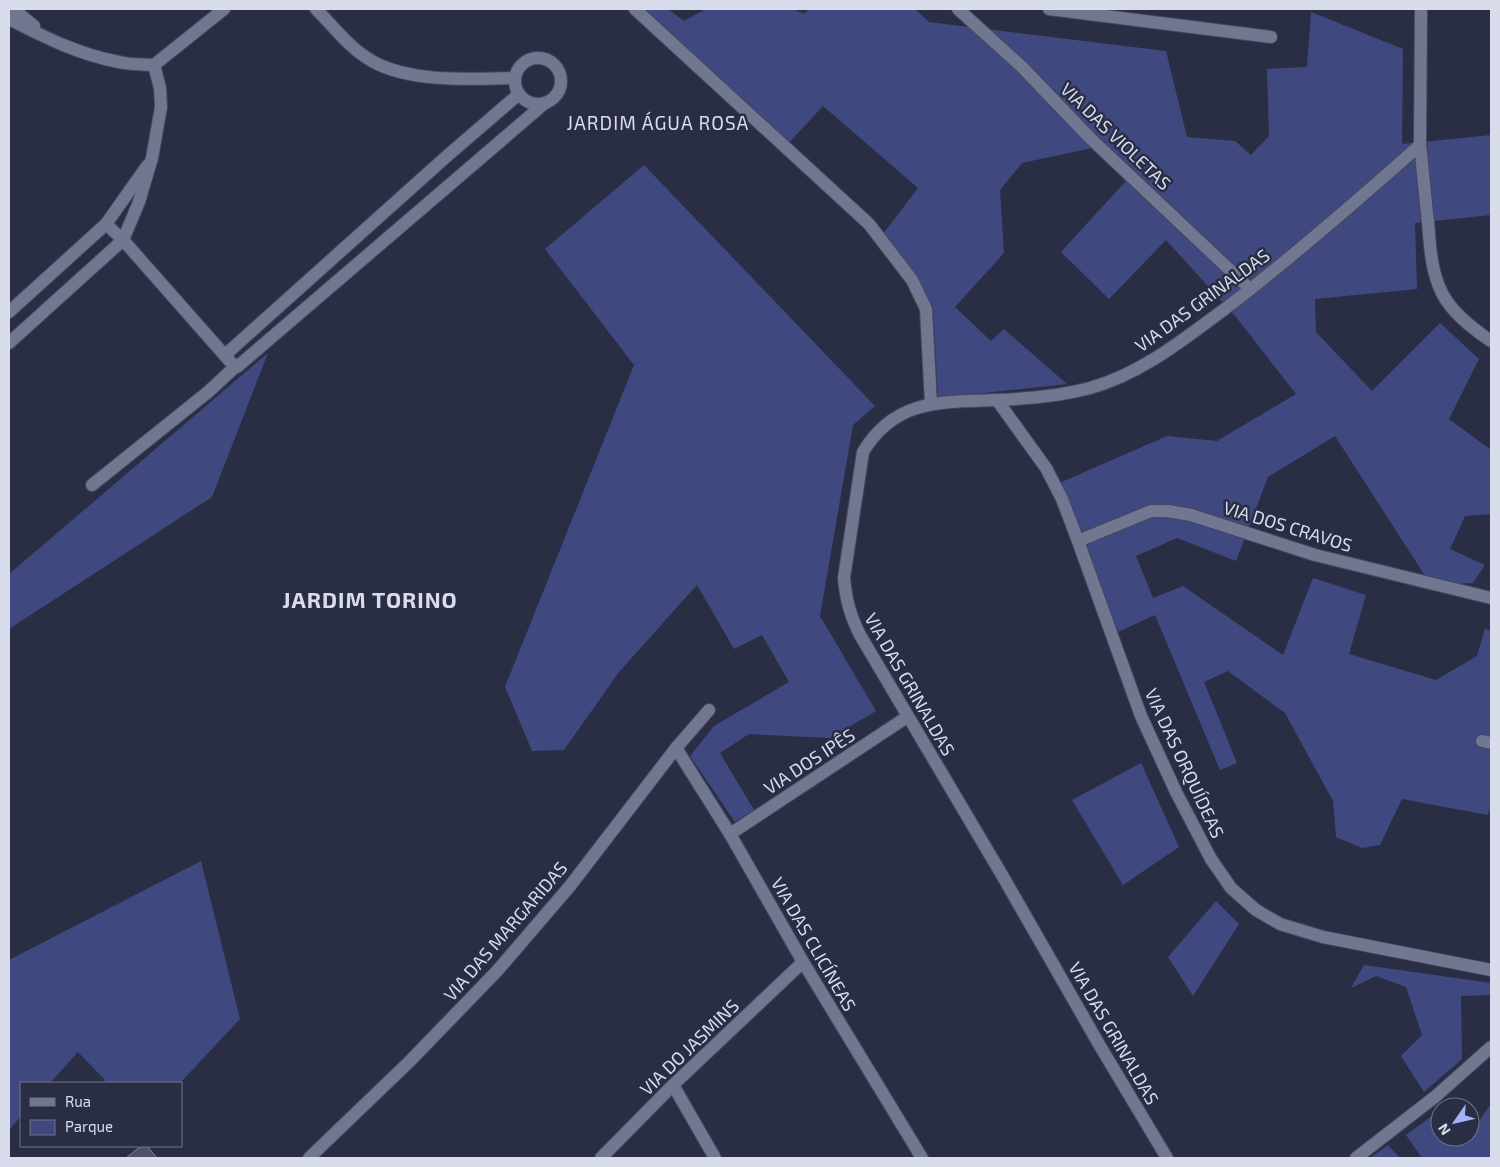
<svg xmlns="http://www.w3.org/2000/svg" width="1500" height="1167" font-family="'Exo 2',sans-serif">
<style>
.green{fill:#404880}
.building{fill:#4d526a;stroke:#7e849d}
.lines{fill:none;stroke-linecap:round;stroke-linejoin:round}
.minor-casing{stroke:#46495c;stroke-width:14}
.minor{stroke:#727791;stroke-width:12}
.labels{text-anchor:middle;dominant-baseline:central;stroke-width:5;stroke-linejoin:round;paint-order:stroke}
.street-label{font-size:18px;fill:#d9dceb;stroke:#2a2e44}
.neighbourhood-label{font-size:19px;letter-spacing:1px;fill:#d9dceb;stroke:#2a2e44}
.district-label{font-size:22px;font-weight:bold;letter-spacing:1px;fill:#d9dceb;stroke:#2a2e44}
</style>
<rect width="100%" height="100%" fill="#2a2e44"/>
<!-- green -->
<g class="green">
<path d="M636 9H668L684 21 706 9H793L804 14 809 9H915L929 22 1166 51 1187 137 1235 141 1251 155 1269 136 1267 69 1307 67 1311 12 1403 49 1402 144 1491 135V215L1415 223 1417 289 1315 299 1316 332 1372 391 1440 323 1479 359 1449 419 1491 450V514L1465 516 1450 549 1485 565 1473 583 1431 585 1335 436 1268 477 1236 561 1177 538 1136 556 1153 598 1183 586 1283 655 1313 578 1366 595 1349 654 1436 680 1477 656 1485 629 1491 631V805L1488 815 1402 799 1380 845 1362 848 1336 837 1333 801 1285 713 1228 671 1204 682 1237 763 1220 770 1155 615 1118 632 1057 484 1167 436 1217 441 1296 394 1236 317 1166 240 1109 299 1061 252 1135 171 1106 145 1022 163 1000 190 1004 253 955 307 991 341 1004 329 1067 384 938 398 933 307 915 277 883 234 918 188 823 106 787 145Z"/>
<path d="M644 165 875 406 853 425 820 616 876 711 830 738 749 734 720 753 754 810 735 822 690 756 714 726 789 682 762 635 734 649 697 585 619 672 564 750 532 751 505 687 634 365 545 249Z"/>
<path d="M268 353 212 497 9 629V574Z"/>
<path d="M1141 763 1179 847 1123 885 1072 800Z"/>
<path d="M201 861 240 1019 180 1083H104L105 1080 78 1052 50 1083H21V1116L9 1130V960Z"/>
<path d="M1216 901 1239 924 1193 996 1168 957Z"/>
<path d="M1364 965 1491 983V995L1461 996 1462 1059 1424 1092 1401 1056 1422 1035 1406 987 1376 976 1351 988Z"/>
<path d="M1491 1104V1158H1422L1406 1135 1440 1110V1137H1470V1115L1479 1121Z"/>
<path d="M1388 1145 1400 1158H1370Z"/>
</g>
<!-- building -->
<path class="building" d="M141 1146H147L157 1158H126Z"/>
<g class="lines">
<!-- minor casing -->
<g class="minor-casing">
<g id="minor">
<path d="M13 9 34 26"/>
<path d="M316 9C333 26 350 49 372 61 410 83 473 79 515 78"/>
<path d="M635 9 869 224 912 280 926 309 931 404"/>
<path d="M958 9 1022 67 1089 137 1250 289"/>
<path d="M1049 9 1271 37"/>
<path d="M9 19C44 37 80 55 119 62 130 65 142 64 154 65L224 9"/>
<circle cx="538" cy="81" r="23"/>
<path d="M1420 145C1423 171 1425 196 1428 222 1430 246 1431 271 1442 293 1452 313 1473 329 1491 341"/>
<path d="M106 224 123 240 235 367H237L545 103"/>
<path d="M9 312 106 224 147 166"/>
<path d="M9 343 123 240 139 202 152 158 161 107 160 88 154 65"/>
<path d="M225 355 447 156 519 94"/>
<path d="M997 400 1046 468 1062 499 1078 541 1141 716 1176 792 1211 859 1231 888 1256 910 1280 924 1323 937 1491 970"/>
<path d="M92 485 208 392 235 367"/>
<path d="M1078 541 1151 511H1168L1191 515 1315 555 1491 598"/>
<path d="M1482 741 1491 743"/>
<path d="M676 748 730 834 803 962 922 1158"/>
<path d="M730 834 907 717"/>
<path d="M673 1085 715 1158"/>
<path d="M309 1158 410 1061 497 971 570 886 676 748 709 710"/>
<path d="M601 1158 673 1085 803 962"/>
<path d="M1167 1158 1100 1046 1002 875 860 635C850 615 846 600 844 578L863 452C895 399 941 402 996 400 1026 399 1060 396 1090 388 1141 374 1184 339 1226 308 1293 257 1357 201 1420 145L1421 9"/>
<path d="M1356 1158 1436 1096 1491 1047"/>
</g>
</g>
<!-- minor -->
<use href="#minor" class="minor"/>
</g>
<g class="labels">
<!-- street labels -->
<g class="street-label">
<text transform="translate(1116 136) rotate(44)">VIA DAS VIOLETAS</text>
<text transform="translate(1202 300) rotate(-36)">VIA DAS GRINALDAS</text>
<text transform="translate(1288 526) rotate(17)">VIA DOS CRAVOS</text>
<text transform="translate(910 684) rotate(60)">VIA DAS GRINALDAS</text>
<text transform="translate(809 761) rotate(-33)">VIA DOS IPÊS</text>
<text transform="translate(1185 763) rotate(65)">VIA DAS ORQUÍDEAS</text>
<text transform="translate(505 931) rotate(-49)">VIA DAS MARGARIDAS</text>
<text transform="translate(814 944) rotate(60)">VIA DAS CLICÍNEAS</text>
<text transform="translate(1114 1033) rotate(60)">VIA DAS GRINALDAS</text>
<text transform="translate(689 1047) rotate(-44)">VIA DO JASMINS</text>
</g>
<!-- neighbourhood labels -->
<g class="neighbourhood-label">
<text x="658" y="122">JARDIM ÁGUA ROSA</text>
</g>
<!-- district labels -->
<g class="district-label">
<text x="370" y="599">JARDIM TORINO</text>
</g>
</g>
<!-- border -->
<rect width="1500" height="1167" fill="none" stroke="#d9dceb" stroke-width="20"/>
<!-- legend -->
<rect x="20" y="1082" width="162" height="65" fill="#2a2e44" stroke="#707487"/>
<rect x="30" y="1098" width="25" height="8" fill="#727791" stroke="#707487"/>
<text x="65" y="1107" font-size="15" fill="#d9dceb">Rua</text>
<rect x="30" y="1120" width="25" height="15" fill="#404880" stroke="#707487"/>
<text x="65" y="1132" font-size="15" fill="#d9dceb">Parque</text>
<!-- north arrow -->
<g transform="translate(1455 1122) rotate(236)"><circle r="24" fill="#2a2e44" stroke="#707487"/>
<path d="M0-4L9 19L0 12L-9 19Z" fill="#a4b2fc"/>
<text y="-8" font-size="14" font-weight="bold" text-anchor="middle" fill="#d9dceb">N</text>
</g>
</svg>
